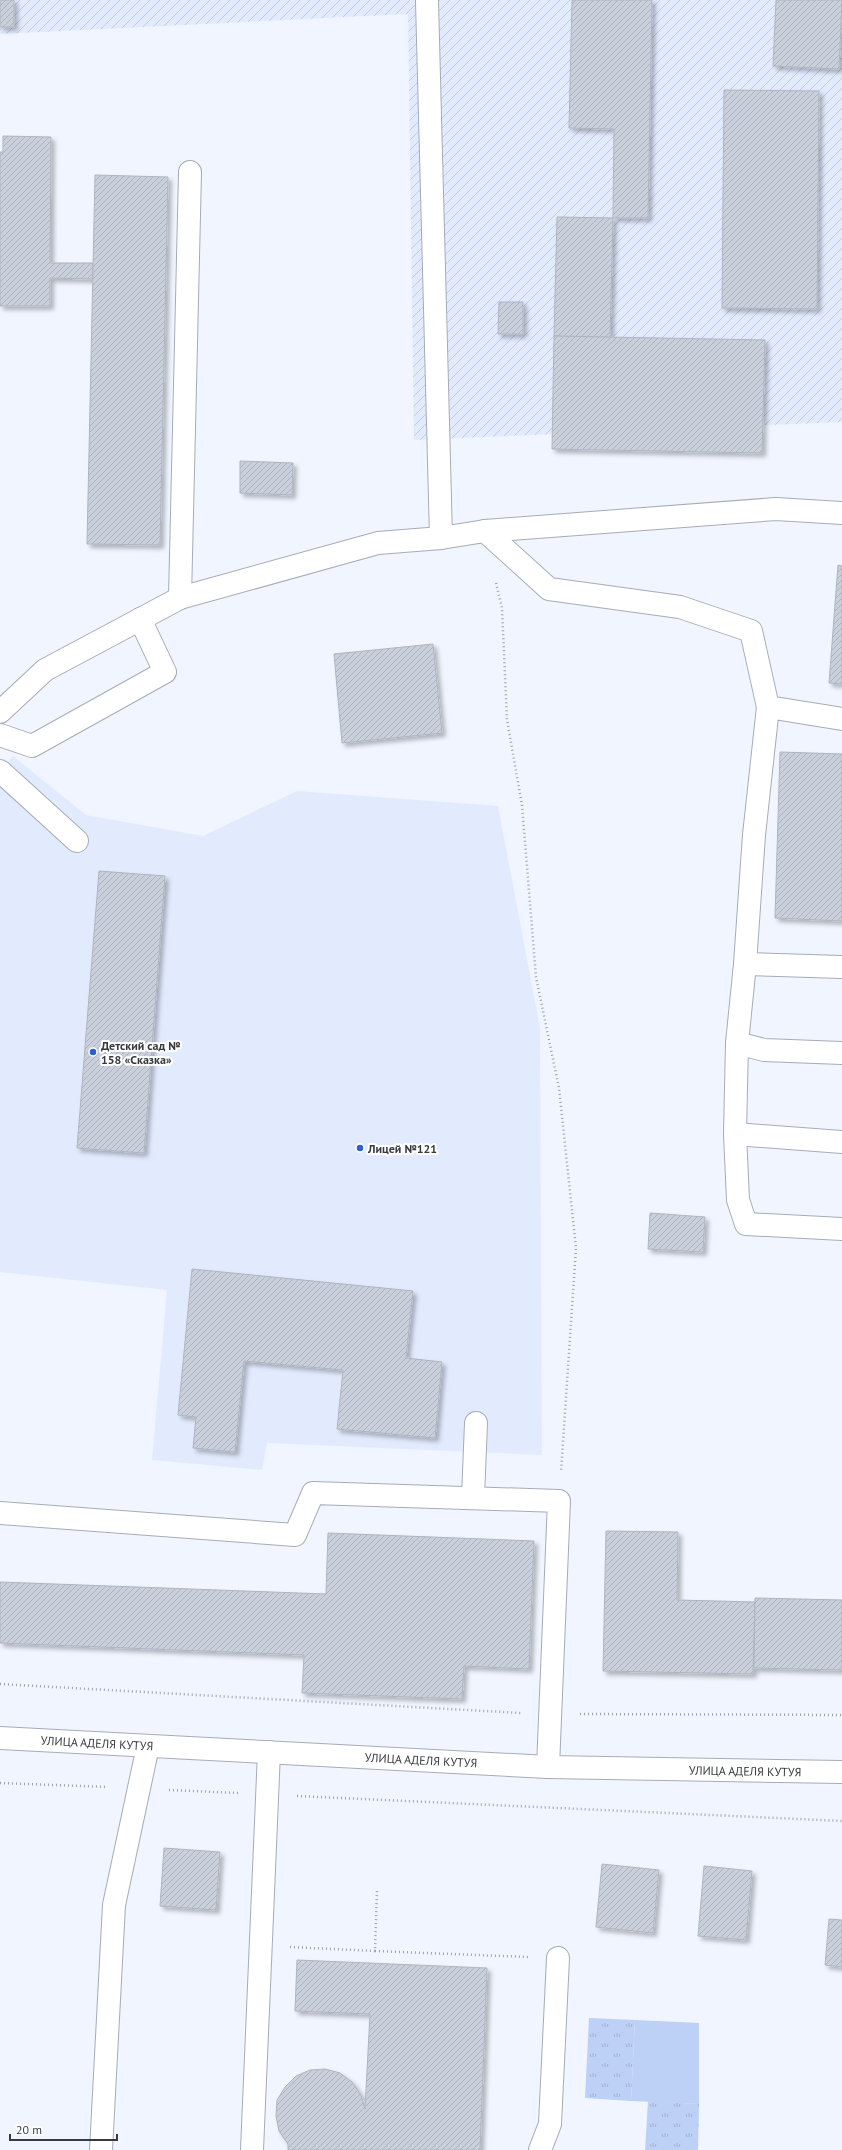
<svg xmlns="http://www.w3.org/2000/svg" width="842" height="2150" font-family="'PT Sans',sans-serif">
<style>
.built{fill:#e2ebfe}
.industrial{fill:url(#industrial-furrows)}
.green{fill:#bdd0f6}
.park{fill:url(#park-tufts)}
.building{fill:url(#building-hatch);stroke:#afb5c0;filter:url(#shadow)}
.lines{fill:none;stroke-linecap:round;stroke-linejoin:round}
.minor-casing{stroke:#a6acb7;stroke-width:24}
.major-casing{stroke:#a6acb7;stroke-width:24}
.path{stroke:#9ea1a9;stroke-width:2.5;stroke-dasharray:1 3;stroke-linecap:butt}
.minor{stroke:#fff;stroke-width:22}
.major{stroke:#fff;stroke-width:22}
.poi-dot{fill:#2f5fce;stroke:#fff;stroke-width:1.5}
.labels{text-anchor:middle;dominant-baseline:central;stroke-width:4;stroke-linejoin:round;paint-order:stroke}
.poi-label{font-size:12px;font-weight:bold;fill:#383a3f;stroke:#fff;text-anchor:start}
.street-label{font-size:12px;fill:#383a3f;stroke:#fff}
</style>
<defs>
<pattern id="industrial-furrows" width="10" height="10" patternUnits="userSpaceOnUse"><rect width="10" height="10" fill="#e2ebfe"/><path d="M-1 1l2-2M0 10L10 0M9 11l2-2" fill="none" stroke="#c3cadb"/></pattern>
<pattern id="park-tufts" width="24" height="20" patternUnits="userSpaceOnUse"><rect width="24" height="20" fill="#bdd0f6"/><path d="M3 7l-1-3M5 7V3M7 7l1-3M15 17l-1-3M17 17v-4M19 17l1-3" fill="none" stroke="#a3b3d4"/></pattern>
<pattern id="building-hatch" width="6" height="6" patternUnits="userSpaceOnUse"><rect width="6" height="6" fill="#c9cfdb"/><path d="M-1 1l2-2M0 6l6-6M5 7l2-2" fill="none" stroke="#adb2bd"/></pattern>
<filter id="shadow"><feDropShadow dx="3.5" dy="3.5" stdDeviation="2" flood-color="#0004"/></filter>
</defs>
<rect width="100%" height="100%" fill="#f0f5ff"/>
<!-- built -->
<path class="built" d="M13 756 86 815 203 836 297 791 498 806 540 1028 542 1455 267 1443 262 1470 152 1460 167 1290 0 1272V769Z"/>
<!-- industrial -->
<path class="industrial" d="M0 0H842V422L414 440 408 14 0 34Z"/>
<!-- green -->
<path class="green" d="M635 2020 699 2023V2104L631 2101Z"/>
<!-- park -->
<g class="park">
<path d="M589 2018 635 2020 631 2101 585 2098Z"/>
<path d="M648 2101 699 2104 698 2150H645Z"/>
</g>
<!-- building -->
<g class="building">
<rect x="0" y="0" width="14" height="27"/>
<path d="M572 0H652L648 218H613L614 129 569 128Z"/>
<path d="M776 0H842L839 69 773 66Z"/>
<path d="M724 90 819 91 817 309 722 308Z"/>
<path d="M3 136 51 137 50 263H93V279L50 278V306H0V152H3Z"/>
<path d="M95 175 168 177 160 545 87 544Z"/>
<path d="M557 217 613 218 610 338 554 336Z"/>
<path d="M499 302H523V334H498Z"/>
<path d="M554 336 765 340 762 453 552 449Z"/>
<path d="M240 461 293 463 292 495 240 493Z"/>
<path d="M838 565 842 566V684L829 683Z"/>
<path d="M433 644 442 733 342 743 334 654Z"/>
<path d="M780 752 842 754V921L775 918Z"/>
<path d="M99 871 165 876 144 1153 77 1148Z"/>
<path d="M650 1213 705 1217 703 1252 648 1249Z"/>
<path d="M192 1269 413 1291 406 1358 442 1362 435 1438 337 1429 343 1370 244 1361 235 1452 193 1448 196 1417 178 1415Z"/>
<path d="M606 1531 678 1532 677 1600 755 1602 753 1674 603 1671Z"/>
<path d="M328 1533 534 1541 529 1669 464 1666 462 1699 302 1693 304 1655 0 1643V1582L326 1594Z"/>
<path d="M755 1598 842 1600V1670L754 1668Z"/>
<path d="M164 1848 220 1852 216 1910 160 1906Z"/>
<path d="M602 1864 659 1870 653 1933 596 1927Z"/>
<path d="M704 1866 752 1871 746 1940 698 1936Z"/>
<path d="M829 1919 842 1920V1967L825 1965Z"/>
<path d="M297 1960 487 1968 480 2150H288V2144L279 2131 276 2116 277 2100 285 2087 296 2076 310 2070 325 2069 340 2073 352 2082 361 2095 365 2109 370 2014 295 2011Z"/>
</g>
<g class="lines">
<!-- minor casing -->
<g class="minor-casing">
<g id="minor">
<path d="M427 1 441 538"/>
<path d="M485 531 549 589 680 607 751 631 768 707"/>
<path d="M180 598 190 172"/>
<path d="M0 712 45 670 180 598 378 543 441 538 485 531 776 509 842 513"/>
<path d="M842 719 768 707 754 835 745 964 737 1043 735 1134 738 1200 746 1224 842 1229"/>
<path d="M0 735 32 746 165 672 140 619"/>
<path d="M0 771 77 841"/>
<path d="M745 964 842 967"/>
<path d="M737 1043 764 1050 842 1053"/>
<path d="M735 1134 842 1142"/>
<path d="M473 1497 476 1423"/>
<path d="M0 1513 295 1535 313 1493 559 1501 548 1767"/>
<path d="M101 2150 114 1905 148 1746"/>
<path d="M252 2150 269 1752"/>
<path d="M540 2150 550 2124 558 1958"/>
</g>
</g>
<!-- major casing -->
<g class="major-casing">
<path id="major" d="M0 1738 548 1767 842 1772"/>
</g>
<!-- path -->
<g class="path">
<path d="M496 583 502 608 507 720 522 805 536 977 559 1088 576 1248 561 1472"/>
<path d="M0 1684 521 1713"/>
<path d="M580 1714 842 1715"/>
<path d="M0 1783 108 1787"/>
<path d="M169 1790 238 1793"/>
<path d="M297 1796 842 1821"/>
<path d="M290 1947 375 1951 377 1890"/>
<path d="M375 1951 528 1957"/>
</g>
<!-- minor -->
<use href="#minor" class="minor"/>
<!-- major -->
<use href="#major" class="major"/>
</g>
<!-- markers -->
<g class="poi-dot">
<circle cx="93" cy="1052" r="4"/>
<circle cx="360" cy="1148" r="4"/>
</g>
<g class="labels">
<!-- poi labels -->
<g class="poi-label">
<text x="101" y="1045">Детский сад №<tspan x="101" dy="14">158 «Сказка»</tspan></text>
<text x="368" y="1148">Лицей №121</text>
</g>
<!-- street labels -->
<g class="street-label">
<text transform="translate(97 1743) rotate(3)">УЛИЦА АДЕЛЯ КУТУЯ</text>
<text transform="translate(421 1760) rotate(3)">УЛИЦА АДЕЛЯ КУТУЯ</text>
<text transform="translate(745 1771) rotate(1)">УЛИЦА АДЕЛЯ КУТУЯ</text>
</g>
</g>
<!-- scale -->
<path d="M10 2134v6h107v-6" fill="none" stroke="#383a3f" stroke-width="2"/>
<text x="16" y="2134" font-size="12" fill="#383a3f" stroke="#ffffff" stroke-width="3" paint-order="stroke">20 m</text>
</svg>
